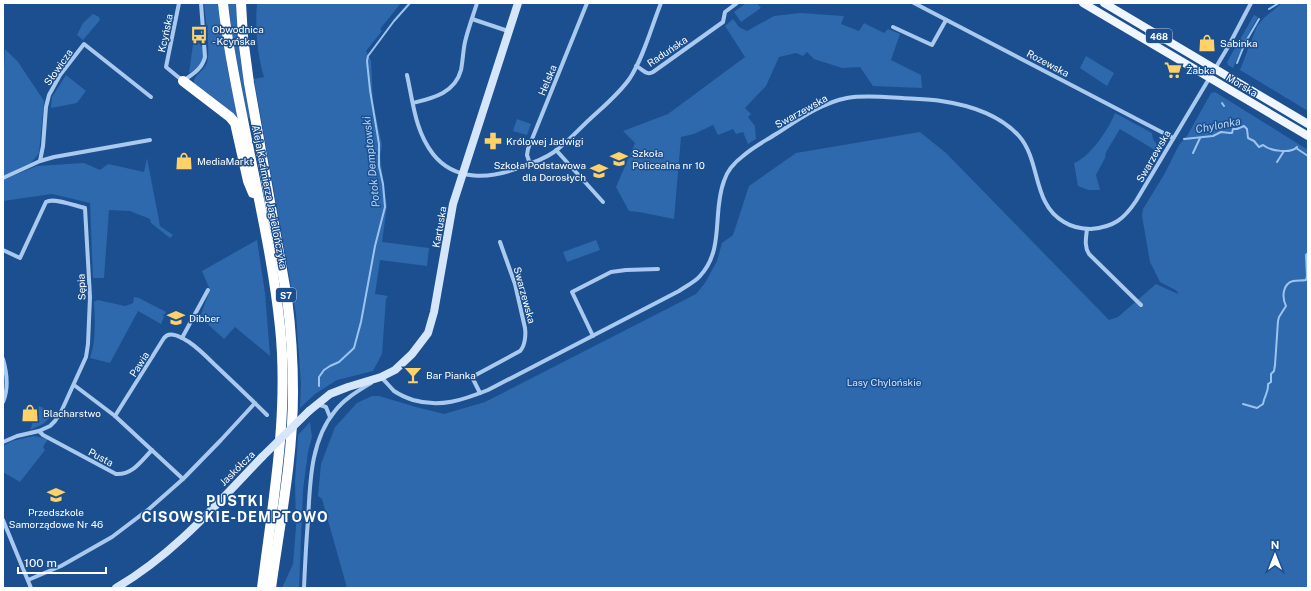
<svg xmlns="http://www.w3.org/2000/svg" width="1311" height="591" font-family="'Public Sans',sans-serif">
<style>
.green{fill:#2e69ad}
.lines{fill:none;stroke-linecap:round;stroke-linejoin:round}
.stream{stroke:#9cc4f0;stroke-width:2}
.street{stroke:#a9c9ee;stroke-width:4}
.secondary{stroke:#d6e6fa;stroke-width:8}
.primary{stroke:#f0f6ff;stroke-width:8}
.highway{stroke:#fff;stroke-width:10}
.secondary-bridge{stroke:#d6e6fa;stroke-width:8}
.labels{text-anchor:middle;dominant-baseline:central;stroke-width:3;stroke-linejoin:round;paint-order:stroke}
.shield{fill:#1b4f8f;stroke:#bbcadd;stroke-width:1}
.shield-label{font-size:9px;font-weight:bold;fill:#fff}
.poi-label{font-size:10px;fill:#fff;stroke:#1b4f8f;text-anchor:start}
.street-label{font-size:10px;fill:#fff;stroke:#1b4f8f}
.park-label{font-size:10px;fill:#cfe3fa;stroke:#1b4f8f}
.water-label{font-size:11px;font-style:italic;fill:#b5d3f5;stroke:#1b4f8f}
.district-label{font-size:14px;font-weight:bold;letter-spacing:1px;fill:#fff;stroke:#1b4f8f}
</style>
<rect width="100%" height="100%" fill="#1b4f8f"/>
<!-- green -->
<g class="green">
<path d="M204 3H218L228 72 238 119 194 84C193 75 204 71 207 63 211 51 205 17 204 3Z"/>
<path d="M228 3H236L240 56 250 118 248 119 234 46Z"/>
<path d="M257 3H401L380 29 382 31 366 51 371 61 373 103 382 145 380 156 387 206 382 242 429 248 427 266 380 260 375 294 388 296 386 299 382 354 373 371 337 380 315 394 300 408 301 384 296 314 254 79 264 77C257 55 255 26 257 3Z"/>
<path d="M746 3H757L761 8 741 22 734 12Z"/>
<path d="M1282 3H1308V111L1240 70 1257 26 1264 18Z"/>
<path d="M800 13 844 16 841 24 859 31 864 23 884 33 888 29 900 34 891 60 921 75 922 88 873 86 860 67 842 68 814 59 807 52 803 56 796 53 779 57 766 86 745 108 751 114 748 117 755 126 756 139 748 144 743 132 736 134 733 129 718 135 713 125 694 134 681 137 674 219 639 212 629 211 616 187 635 143 623 131 668 114 745 57 725 26 733 19 739 27 747 31 774 16Z"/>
<path d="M93 14 99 17 100 20 83 40 77 35 83 23Z"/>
<path d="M1254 15 1258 17 1251 29 1233 68 1228 65 1227 62Z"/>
<path d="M194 37 203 48V59L198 68 189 73Z"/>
<path d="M5 49 18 62 44 101 39 153 32 162 3 176V90Z"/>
<path d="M1086 56 1114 73 1107 86 1080 68Z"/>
<path d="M66 75 86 91 77 103 51 108 52 97Z"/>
<path d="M1215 92 1308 150V588H347L322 499 318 496 321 464 335 427 357 403 372 396H379L416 407 444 414 485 402 696 294 705 283 717 261 722 243 733 235 749 186 796 153 920 132 946 153 1109 320 1118 317 1156 284 1178 294 1177 291 1160 282 1150 262 1142 216 1143 209 1165 173 1179 145 1187 136 1211 93Z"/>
<path d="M1115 113 1152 133 1153 139 1160 149 1158 152 1120 129 1106 152 1105 158 1096 175 1100 190H1088L1078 186 1074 163C1090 157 1109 129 1115 113Z"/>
<path d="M517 119 531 124 527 135 513 131Z"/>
<path d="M147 158 160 226 173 235 170 238 151 223 150 219 130 211 109 210 104 278H93L90 203 52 194 3 201V180L37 166 84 163 100 170 108 164 144 172Z"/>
<path d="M257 240 265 293 270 356 235 327 224 339 200 317 210 290 202 271Z"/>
<path d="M596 240 600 250 567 262 563 252Z"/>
<path d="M134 297 139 298 166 312 161 324 138 311 110 363 90 358C96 343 95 318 94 302L98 300 125 306 133 303Z"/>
<path d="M39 406 55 413 43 424 30 430Z"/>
<path d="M310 422 312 437 308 452 303 490 299 588H282L293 564 296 527 295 482 298 435Z"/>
<path d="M34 436 48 439 43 447 45 450 20 482 3 472V446L12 441Z"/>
</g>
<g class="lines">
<!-- stream -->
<g class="stream">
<path d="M1269 9 1279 3"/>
<path d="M1237 63 1245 43 1259 19"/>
<path d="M1222 103 1224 106"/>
<path d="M1184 139 1213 136 1221 132 1230 133H1232L1233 129H1237L1244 126 1247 129 1248 138 1254 141 1259 147 1263 145C1270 151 1291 154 1297 147"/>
<path d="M1296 148 1308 156"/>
<path d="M1193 153 1200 138"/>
<path d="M1277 162 1284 151"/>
<path d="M319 386V377L324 370 330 366 339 362 354 348 361 322 375 246 385 207 383 184 379 166V144L370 90 367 61 368 56 394 21 410 3"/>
<path d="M1243 404 1257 408 1263 404C1264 396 1269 392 1268 384L1271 382V374L1274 371 1275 365 1278 321 1279 317 1286 306C1282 298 1282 284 1293 281 1297 280 1302 281 1306 280L1307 276 1306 255 1308 253"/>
</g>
<!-- street -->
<g class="street">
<path d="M179 3 166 67 183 81C193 74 202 69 205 57L201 3"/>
<path d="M914 3 1173 138"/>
<path d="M472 19 508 31"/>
<path d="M893 27 932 45 946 20"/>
<path d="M636 66C643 69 646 76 653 72L723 22 725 12 737 3"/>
<path d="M407 75C413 102 415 131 433 154 455 182 491 179 521 167 533 163 544 159 554 152 567 143 578 130 590 119 604 106 619 94 630 78 644 56 651 28 661 3"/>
<path d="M413 103C433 98 455 93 461 70 463 60 463 51 465 42 468 29 473 16 477 3"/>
<path d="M556 150 603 202"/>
<path d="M40 161 43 146 46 107 49 95 60 75 84 44 151 97"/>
<path d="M530 164 527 155 528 149 587 3"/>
<path d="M3 178 40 161 54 157 150 140"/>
<path d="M1087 229C1086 238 1084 246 1089 254L1141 305"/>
<path d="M3 250 20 258 46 202C54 197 75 206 85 208L90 297 88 344 86 357 61 412 55 421 50 426 39 431 17 436 3 442"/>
<path d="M593 336 572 292 611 272 626 270 658 269"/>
<path d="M182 338 208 290"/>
<path d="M3 359C7 373 9 388 3 402"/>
<path d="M381 377C386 382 390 387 394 391 400 395 407 398 413 400 440 408 463 400 488 390L679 291C686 286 695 282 700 276 725 249 712 212 724 181 727 171 735 162 743 156 753 147 765 141 776 134 798 120 821 103 847 98 865 95 884 97 902 98 915 99 928 99 941 101 969 105 999 114 1019 136 1041 161 1032 204 1064 222 1072 227 1082 229 1091 229 1114 227 1124 219 1136 201L1228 47 1251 3"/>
<path d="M74 385 115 416 183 479"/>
<path d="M480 393 472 377 520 351C525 346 526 335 525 328L515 284 500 242"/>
<path d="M317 404 326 407 330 417"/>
<path d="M115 416 164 338C170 330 182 338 189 342 198 348 206 356 214 364 232 381 250 398 267 415"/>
<path d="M39 431 43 435 116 474C133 475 141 461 152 450"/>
<path d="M3 520 31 588"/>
<path d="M28 580 61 566 112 537 149 509 183 479 221 440 255 403"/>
<path d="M304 588C305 566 306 543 308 521 310 484 310 441 335 411 344 399 358 391 371 383"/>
</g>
<!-- secondary -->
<g class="secondary">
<path d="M309 411 330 394 348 387 381 377 395 370 412 354 428 333 434 312 453 204 518 3"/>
<path d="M116 588C174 554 216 505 262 457"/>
</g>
<!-- primary -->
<g class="primary">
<path d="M1083 3 1308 136"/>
<path d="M1104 3 1308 124"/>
</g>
<!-- highway -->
<g class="highway">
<path d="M223 3C227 44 236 84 244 125 257 192 273 259 280 327 289 414 273 501 262 588"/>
<path d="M241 3 243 38 249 83 287 298C291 330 293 361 293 392 293 458 280 523 271 588"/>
<path d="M183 81 230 117 235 123 248 181 253 193"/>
</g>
<!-- secondary-bridge -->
<path class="secondary-bridge" d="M262 457 309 411"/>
</g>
<!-- icons -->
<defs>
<g id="bus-bare" transform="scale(1.38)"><path d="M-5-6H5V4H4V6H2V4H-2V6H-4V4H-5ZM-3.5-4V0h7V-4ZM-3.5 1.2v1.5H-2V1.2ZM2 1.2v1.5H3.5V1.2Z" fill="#ffd166" stroke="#1b4f8f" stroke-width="2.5" paint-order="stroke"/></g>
<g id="shop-bare" transform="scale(1.38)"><path d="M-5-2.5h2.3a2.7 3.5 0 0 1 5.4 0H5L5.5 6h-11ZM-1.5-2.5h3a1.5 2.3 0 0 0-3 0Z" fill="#ffd166" stroke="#1b4f8f" stroke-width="2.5" paint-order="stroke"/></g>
<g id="supermarket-bare" transform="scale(1.38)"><path d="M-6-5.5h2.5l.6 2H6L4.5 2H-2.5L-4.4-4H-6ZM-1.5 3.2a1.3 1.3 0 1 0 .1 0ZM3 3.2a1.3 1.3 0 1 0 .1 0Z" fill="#ffd166" stroke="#1b4f8f" stroke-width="2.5" paint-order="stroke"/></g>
<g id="pharmacy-bare" transform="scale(1.38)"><path d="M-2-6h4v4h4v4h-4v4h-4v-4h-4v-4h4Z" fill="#ffd166" stroke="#1b4f8f" stroke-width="2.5" paint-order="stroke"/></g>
<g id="university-bare" transform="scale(1.38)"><path d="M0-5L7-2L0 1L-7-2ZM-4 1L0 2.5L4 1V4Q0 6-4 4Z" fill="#ffd166" stroke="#1b4f8f" stroke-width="2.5" paint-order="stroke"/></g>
<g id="school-bare" transform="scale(1.38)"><path d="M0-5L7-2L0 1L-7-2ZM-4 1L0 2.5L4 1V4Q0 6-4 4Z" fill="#ffd166" stroke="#1b4f8f" stroke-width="2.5" paint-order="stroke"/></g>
<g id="bar-bare" transform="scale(1.38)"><path d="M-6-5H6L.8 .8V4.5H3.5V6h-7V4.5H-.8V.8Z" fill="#ffd166" stroke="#1b4f8f" stroke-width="2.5" paint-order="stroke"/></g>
</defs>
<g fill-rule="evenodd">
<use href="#bus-bare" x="199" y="35"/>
<use href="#shop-bare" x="1207" y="43"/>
<use href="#supermarket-bare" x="1173" y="70"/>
<use href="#pharmacy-bare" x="493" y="141"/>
<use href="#university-bare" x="619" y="159"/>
<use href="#shop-bare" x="184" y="161"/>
<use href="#school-bare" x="599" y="171"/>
<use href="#school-bare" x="176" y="318"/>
<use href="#bar-bare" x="413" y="375"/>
<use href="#shop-bare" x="30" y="413"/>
<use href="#school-bare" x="56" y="495"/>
</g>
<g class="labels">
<!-- shield labels -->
<g class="shield">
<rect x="1146" y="29" width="26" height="14" rx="3"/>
<rect x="276" y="288" width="20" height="14" rx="3"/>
</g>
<g class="shield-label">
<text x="1159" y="36">468</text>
<text x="286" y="295">S7</text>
</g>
<!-- poi labels -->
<g class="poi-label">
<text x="212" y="29">Obwodnica<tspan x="212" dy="12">- Kcyńska</tspan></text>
<text x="1220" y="43">Sabinka</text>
<text x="1186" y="70">Żabka</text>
<text x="506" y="141">Królowej Jadwigi</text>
<text x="632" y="153">Szkoła<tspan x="632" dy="12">Policealna nr 10</tspan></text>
<text x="197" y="161">MediaMarkt</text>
<text x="586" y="165" text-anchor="end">Szkoła Podstawowa<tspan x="586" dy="12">dla Dorosłych</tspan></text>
<text x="189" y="318">Dibber</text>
<text x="426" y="375">Bar Pianka</text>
<text x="43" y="413">Blacharstwo</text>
<text x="56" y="512" text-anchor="middle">Przedszkole<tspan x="56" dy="12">Samorządowe Nr 46</tspan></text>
</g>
<!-- street labels -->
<g class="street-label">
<text transform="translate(165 33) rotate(-78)">Kcyńska</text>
<text transform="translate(667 51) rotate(-34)">Raduńska</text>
<text transform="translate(1048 63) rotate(28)">Rozewska</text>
<text transform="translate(58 67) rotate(-55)">Słowicza</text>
<text transform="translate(547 80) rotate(-67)">Helska</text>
<text transform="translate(1242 85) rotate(31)">Morska</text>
<text transform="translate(801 111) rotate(-29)">Swarzewska</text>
<text transform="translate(1153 156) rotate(-60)">Swarzewska</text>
<text transform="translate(270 197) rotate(79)">Aleja Kazimierza Jagiellończyka</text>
<text transform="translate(439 227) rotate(-80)">Kartuska</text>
<text transform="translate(81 287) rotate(-92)">Sępia</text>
<text transform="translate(525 295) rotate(75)">Swarzewska</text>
<text transform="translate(139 364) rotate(-58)">Pawia</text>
<text transform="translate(101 457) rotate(28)">Pusta</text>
<text transform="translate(237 468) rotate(-45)">Jaskółcza</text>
</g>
<!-- park labels -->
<g class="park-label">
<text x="884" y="382">Lasy Chylońskie</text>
</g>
<!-- water labels -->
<g class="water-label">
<text transform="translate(1218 125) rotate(-11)">Chylonka</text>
<text transform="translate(371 162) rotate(-96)">Potok Demptowski</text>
</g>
<!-- district labels -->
<g class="district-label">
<text x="235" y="501">PUSTKI<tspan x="235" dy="16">CISOWSKIE-DEMPTOWO</tspan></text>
</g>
</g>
<!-- border -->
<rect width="1311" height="591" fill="none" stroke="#ffffff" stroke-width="8"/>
<!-- north arrow -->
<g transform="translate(1275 555)" stroke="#1b4f8f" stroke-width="3" paint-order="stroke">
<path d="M0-3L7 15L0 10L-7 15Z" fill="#ffffff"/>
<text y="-6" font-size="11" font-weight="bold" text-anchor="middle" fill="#ffffff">N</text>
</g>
<!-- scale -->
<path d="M18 567v6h88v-6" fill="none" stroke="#ffffff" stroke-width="2"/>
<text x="24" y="567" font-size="12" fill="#ffffff" stroke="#1b4f8f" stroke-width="3" paint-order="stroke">100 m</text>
</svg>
